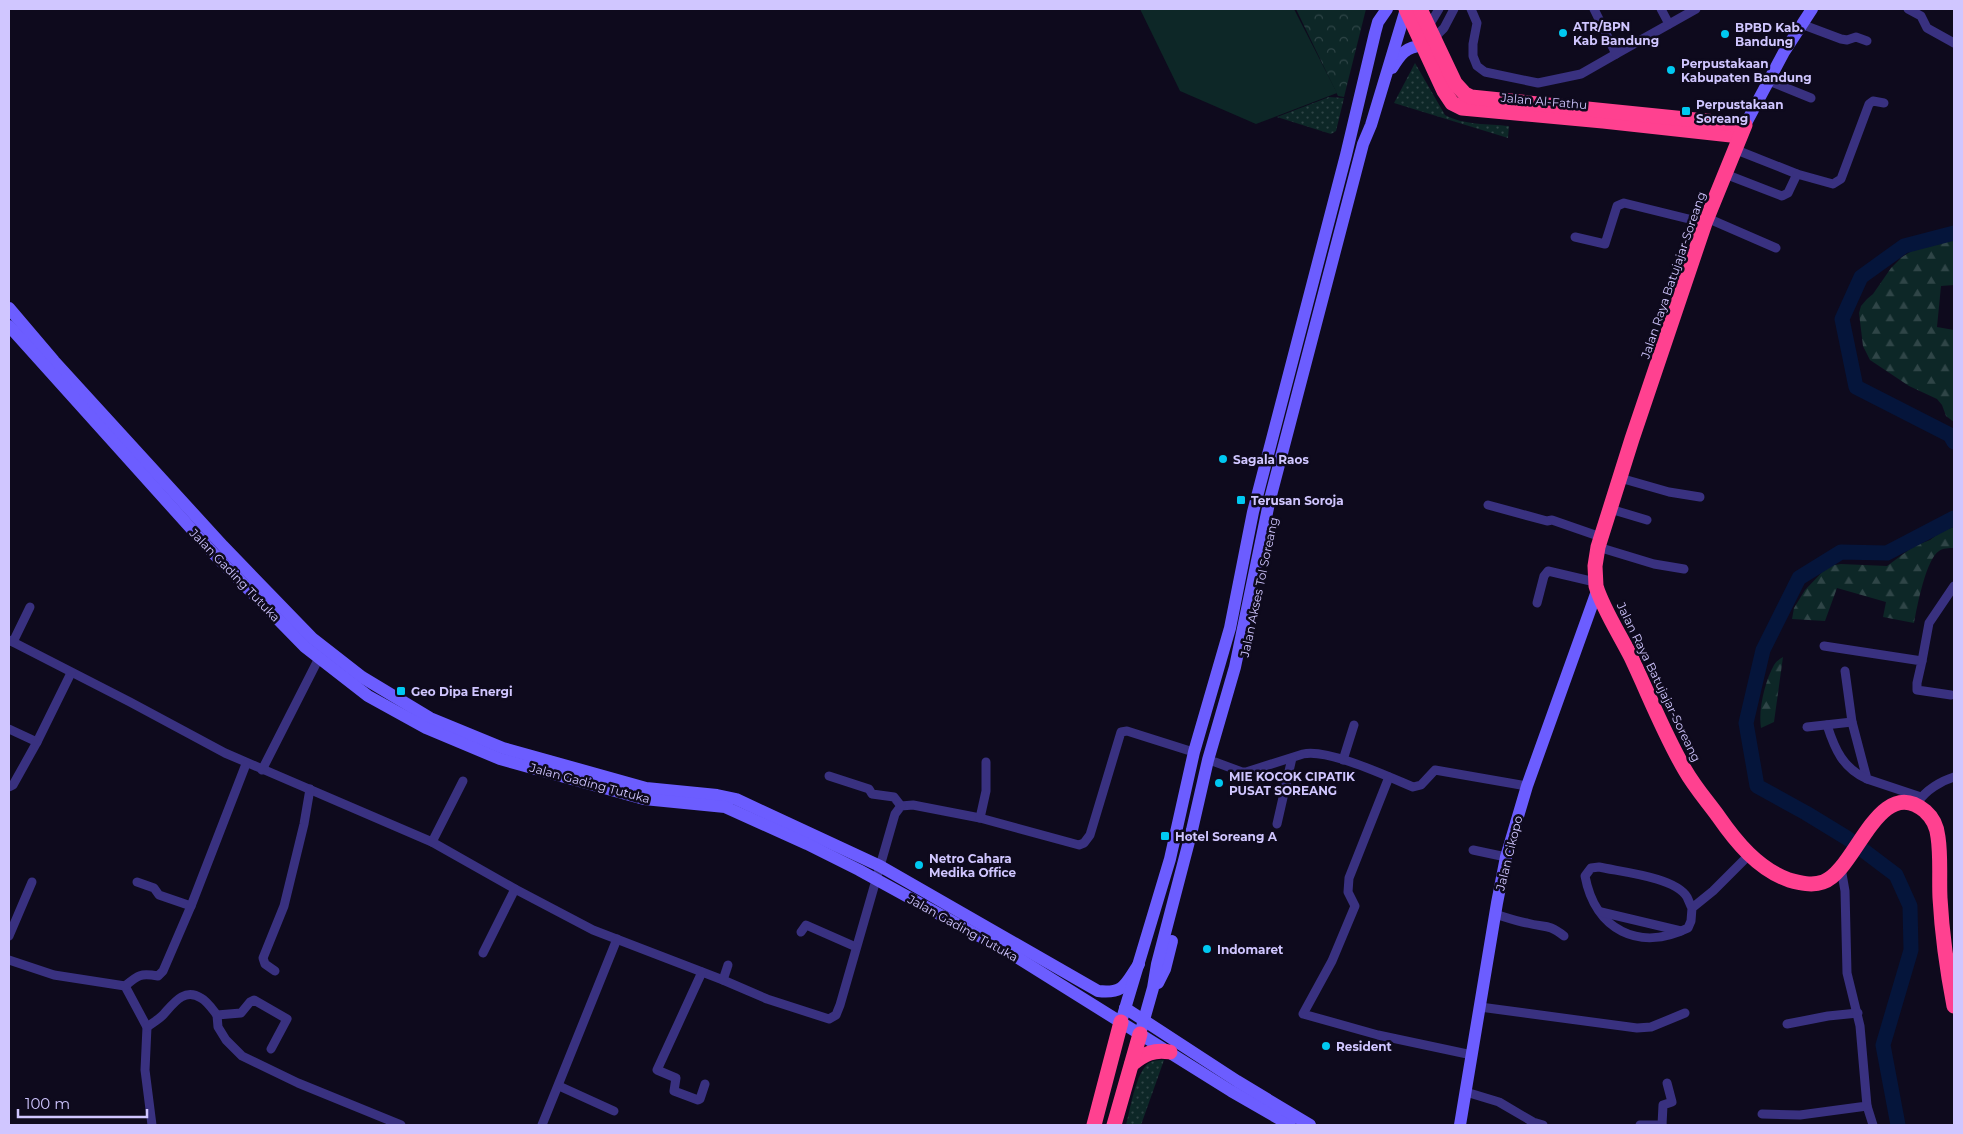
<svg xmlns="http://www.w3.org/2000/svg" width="1963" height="1134" font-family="Montserrat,sans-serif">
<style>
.grass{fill:url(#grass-dots)}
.forest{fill:url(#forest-firs)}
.park{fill:url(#park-crowns)}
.pitch{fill:#0d2727}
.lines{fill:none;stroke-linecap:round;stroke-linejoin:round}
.river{stroke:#05153b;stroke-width:15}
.street{stroke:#393180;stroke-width:9}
.secondary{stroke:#6c5dff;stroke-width:12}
.highway{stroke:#ff4190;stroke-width:15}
.poi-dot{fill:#00c9f1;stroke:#0e0a1d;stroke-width:2}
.labels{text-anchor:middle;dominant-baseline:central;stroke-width:5;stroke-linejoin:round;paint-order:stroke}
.poi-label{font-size:12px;font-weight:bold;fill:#d0c6ff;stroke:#0e0a1d;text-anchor:start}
.street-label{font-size:12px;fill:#d0c6ff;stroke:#0e0a1d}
</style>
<defs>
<pattern id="grass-dots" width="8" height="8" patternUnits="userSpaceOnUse" patternTransform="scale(1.25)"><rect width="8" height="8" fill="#0d2727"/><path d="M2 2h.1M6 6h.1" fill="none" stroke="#2f4547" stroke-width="1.8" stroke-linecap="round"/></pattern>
<pattern id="forest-firs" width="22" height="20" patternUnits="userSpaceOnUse" patternTransform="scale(1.25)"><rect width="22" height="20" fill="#0d2727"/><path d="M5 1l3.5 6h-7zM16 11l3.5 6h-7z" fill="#2f4547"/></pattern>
<pattern id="park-crowns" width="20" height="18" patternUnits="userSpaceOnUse" patternTransform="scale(1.25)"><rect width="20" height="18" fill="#0d2727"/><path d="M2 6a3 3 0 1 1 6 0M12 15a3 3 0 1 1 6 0" fill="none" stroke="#2f4547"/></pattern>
</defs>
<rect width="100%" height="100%" fill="#0e0a1d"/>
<!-- grass -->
<g class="grass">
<path d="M1415 63 1445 115C1463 125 1489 124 1509 126L1508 138 1394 103Z"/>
<path d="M1329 97 1344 98 1336 131 1331 134 1277 117Z"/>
<path d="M1164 1060 1141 1125H1126C1130 1111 1136 1071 1149 1063 1154 1060 1159 1060 1164 1060Z"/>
</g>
<!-- forest -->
<g class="forest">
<path d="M1954 235V285L1941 286 1937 327 1954 330V422L1946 416 1942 405 1937 399 1909 386 1870 360 1863 346 1859 313 1861 306 1867 299 1873 294 1891 268 1902 257 1923 244Z"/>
<path d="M1954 527V548C1949 548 1943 548 1939 551 1926 559 1917 607 1914 623L1883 617 1886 602 1837 588 1825 621 1792 619 1794 608 1805 590 1828 566 1841 564 1887 566 1914 546 1930 540 1942 531Z"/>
<path d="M1783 657 1774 722 1761 728C1758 710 1765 681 1774 665 1776 661 1780 659 1783 657Z"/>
</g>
<!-- park -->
<path class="park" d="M1296 9H1366L1344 97 1338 96Z"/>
<!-- pitch -->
<path class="pitch" d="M1140 9H1294L1337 93 1256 124 1180 91Z"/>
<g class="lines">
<!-- river -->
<g class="river">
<path d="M1954 233 1904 246 1861 277 1842 319 1856 387 1950 435 1954 442"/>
<path d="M1898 1125 1883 1045 1911 950 1910 906 1896 875 1847 838 1806 813 1757 786 1746 723 1763 650 1799 578 1841 552 1887 553 1954 518"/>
</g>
<!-- street -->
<g class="street">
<path d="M1471 9 1477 23 1473 44V56L1477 66 1485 72 1538 83 1581 74 1616 54 1594 9"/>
<path d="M1661 9 1669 24"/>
<path d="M1908 9 1921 16 1927 28 1954 43"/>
<path d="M1801 24 1841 39 1847 40 1856 37 1867 41"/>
<path d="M1427 29 1439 9"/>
<path d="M1431 41 1444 28 1454 9"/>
<path d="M1616 54 1696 9"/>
<path d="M1769 81 1811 98"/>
<path d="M1725 174 1782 196 1788 193 1797 174 1734 149"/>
<path d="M1797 174 1833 184 1841 179 1869 104 1873 101 1884 103"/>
<path d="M1707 218 1776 248"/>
<path d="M1575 237 1605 244 1617 206 1624 203 1705 223"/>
<path d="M1620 478 1669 492 1700 497"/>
<path d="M1488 505 1547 521 1552 520 1601 537"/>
<path d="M1610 509 1647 520"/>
<path d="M1598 547 1654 564 1684 569"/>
<path d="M1537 603 1544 576 1548 571 1595 582"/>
<path d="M9 640 130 702 225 753 432 842 515 889 593 930 723 980 767 999 829 1019 836 1015 840 1005 895 814 901 806 913 805 980 818 1079 845 1084 843 1090 835 1121 732 1127 731 1187 750"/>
<path d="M13 642 30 607"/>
<path d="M1824 646 1922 661 1917 683V690L1951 695"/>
<path d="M1922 661 1929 623 1954 586"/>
<path d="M1845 671 1852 722 1867 779 1921 797"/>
<path d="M1827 725C1835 750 1843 768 1867 779"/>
<path d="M1807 727 1852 722"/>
<path d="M9 729 37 742"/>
<path d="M1343 760 1354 725"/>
<path d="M1215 762 1242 772H1246L1303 754C1327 748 1389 777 1413 787L1421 785 1435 770 1527 786"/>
<path d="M262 770 319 658"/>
<path d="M829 776 869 789 872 794 894 797 901 806"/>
<path d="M1389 777 1349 878 1348 892 1355 906 1332 961 1303 1014 1378 1035 1472 1055"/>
<path d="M9 787 13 785 37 742 71 673"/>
<path d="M1918 802C1926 790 1941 781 1954 777"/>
<path d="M980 818 986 791V762"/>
<path d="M1277 824 1292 758"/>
<path d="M432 842 463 781"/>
<path d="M1473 850 1506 857"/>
<path d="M137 882 154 888 159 895 191 906"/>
<path d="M1692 908C1690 905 1689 901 1687 897 1675 877 1621 872 1599 867L1591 868 1585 876C1595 930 1639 952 1688 928L1691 921 1692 908 1713 891 1749 855"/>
<path d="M1601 912 1681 931"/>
<path d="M1495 914C1505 917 1516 921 1527 923 1545 928 1548 923 1564 936"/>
<path d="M801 932 806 925 856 947"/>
<path d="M9 936 32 882"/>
<path d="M483 953 515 889"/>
<path d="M9 960 54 975 125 986 147 1027 145 1070 152 1125"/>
<path d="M275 971 265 964 263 958 284 906 304 824 310 789"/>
<path d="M702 972 657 1070 676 1078 674 1091 698 1100 700 1099 705 1084"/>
<path d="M723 980 728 965"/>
<path d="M125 986C138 975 140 973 158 976L163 971 191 906 246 764"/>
<path d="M1480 1007 1637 1028 1651 1027 1685 1013"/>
<path d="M217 1015 218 1027 226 1040 242 1056 298 1083 401 1125"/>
<path d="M1787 1024 1828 1016 1858 1013"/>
<path d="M147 1027C152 1023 158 1020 163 1015 173 1004 184 987 201 998 207 1001 213 1010 217 1015L241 1013 250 1002 254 1000 287 1019 271 1049"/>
<path d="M559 1086 614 1111"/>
<path d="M1466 1092 1499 1102 1533 1122 1543 1125"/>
<path d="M1867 1106 1873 1125"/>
<path d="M1762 1114 1800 1115 1867 1106 1860 1026 1847 973 1845 891 1841 868"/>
<path d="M542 1125 617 939"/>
<path d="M1640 1125H1662"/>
<path d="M1662 1125 1663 1105 1672 1102 1667 1083"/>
</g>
<!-- secondary -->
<g class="secondary">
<path d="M1392 68C1400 55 1406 46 1422 46"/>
<path d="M1745 125 1784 52 1812 9"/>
<path d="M9 308 54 361 223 546 312 638 362 677 430 718 503 748 646 788 717 795 736 799 880 866 1098 991C1125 994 1125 984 1139 964"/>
<path d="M9 326 214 554 305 647 368 696 426 728 500 759 644 799 725 807 807 844 859 870 1010 953 1231 1091 1290 1125"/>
<path d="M1158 983 1165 969 1172 941"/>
<path d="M1125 1008 1237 1081 1310 1125"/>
<path d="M1121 1022 1170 859 1194 752 1230 628 1253 512 1346 155 1375 33 1378 22 1387 9"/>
<path d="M1140 1034 1153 988 1157 964 1192 830 1208 760 1235 667 1269 503 1363 144 1371 125 1406 9"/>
<path d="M1460 1125 1497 903 1506 857 1527 786 1597 591"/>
</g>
<!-- highway -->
<g class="highway">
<path d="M1406 9 1444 91 1452 103 1462 108 1603 121 1740 136"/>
<path d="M1420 9 1455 83 1465 94 1471 97 1745 125 1705 223 1632 439 1598 547 1595 566 1596 586C1602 607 1621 637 1631 657 1649 695 1664 734 1685 770 1694 786 1707 801 1718 816 1736 842 1758 869 1789 880 1800 883 1812 886 1823 882 1856 871 1878 773 1925 811 1933 818 1937 827 1938 837 1941 857 1939 878 1940 898 1942 934 1947 970 1954 1006"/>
<path d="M1132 1064C1144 1054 1154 1049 1170 1052"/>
<path d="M1094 1125 1121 1022"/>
<path d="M1114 1125 1140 1034"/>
</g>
</g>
<!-- markers -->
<g class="poi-dot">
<circle cx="1563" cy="33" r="5"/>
<circle cx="1725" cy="34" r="5"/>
<circle cx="1671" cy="70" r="5"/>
<rect x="1681" y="106" width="10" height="10" rx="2.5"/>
<circle cx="1223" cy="459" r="5"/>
<rect x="1236" y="495" width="10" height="10" rx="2.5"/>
<rect x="396" y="686" width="10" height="10" rx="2.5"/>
<circle cx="1219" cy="783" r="5"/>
<rect x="1160" y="831" width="10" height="10" rx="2.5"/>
<circle cx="919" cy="865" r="5"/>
<circle cx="1207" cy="949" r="5"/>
<circle cx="1326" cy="1046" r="5"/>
</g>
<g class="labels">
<!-- poi labels -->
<g class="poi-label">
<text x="1573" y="26">ATR/BPN<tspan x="1573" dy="14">Kab Bandung</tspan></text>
<text x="1735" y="27">BPBD Kab.<tspan x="1735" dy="14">Bandung</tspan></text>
<text x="1681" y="63">Perpustakaan<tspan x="1681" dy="14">Kabupaten Bandung</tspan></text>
<text x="1696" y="104">Perpustakaan<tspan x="1696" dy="14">Soreang</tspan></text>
<text x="1233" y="459">Sagala Raos</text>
<text x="1251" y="500">Terusan Soroja</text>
<text x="411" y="691">Geo Dipa Energi</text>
<text x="1229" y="776">MIE KOCOK CIPATIK<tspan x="1229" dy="14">PUSAT SOREANG</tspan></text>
<text x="1175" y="836">Hotel Soreang A</text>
<text x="929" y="858">Netro Cahara<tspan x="929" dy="14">Medika Office</tspan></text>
<text x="1217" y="949">Indomaret</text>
<text x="1336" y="1046">Resident</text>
</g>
<!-- street labels -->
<g class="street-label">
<text transform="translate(1544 101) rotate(5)">Jalan Al-Fathu</text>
<text transform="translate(1673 275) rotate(-71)">Jalan Raya Batujajar-Soreang</text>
<text transform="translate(235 575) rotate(46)">Jalan Gading Tutuka</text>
<text transform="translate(1259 587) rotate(-78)">Jalan Akses Tol Soreang</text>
<text transform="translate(1659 682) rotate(64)">Jalan Raya Batujajar-Soreang</text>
<text transform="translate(590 783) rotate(15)">Jalan Gading Tutuka</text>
<text transform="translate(1509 853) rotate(-76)">Jalan Cikopo</text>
<text transform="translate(963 928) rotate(29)">Jalan Gading Tutuka</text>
</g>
</g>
<!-- border -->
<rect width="1963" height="1134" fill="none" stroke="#d0c6ff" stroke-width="20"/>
<!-- scale -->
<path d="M18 1109v8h129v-8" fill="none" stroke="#d0c6ff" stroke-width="2.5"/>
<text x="25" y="1109" font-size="15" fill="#d0c6ff" stroke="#0e0a1d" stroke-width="4" paint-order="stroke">100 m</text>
</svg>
